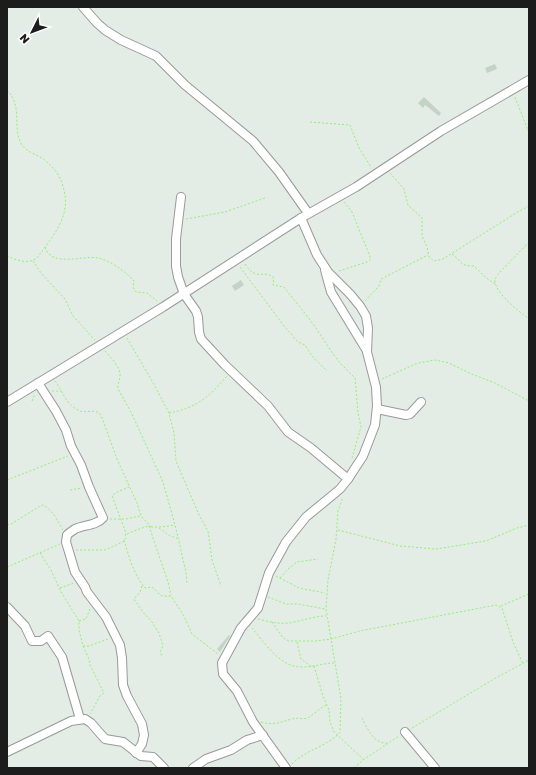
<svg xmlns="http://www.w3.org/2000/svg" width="536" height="775" font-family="'Golos Text',sans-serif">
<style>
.building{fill:#c4d3c5}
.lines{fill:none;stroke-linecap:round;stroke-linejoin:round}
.minor-casing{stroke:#999;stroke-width:10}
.path{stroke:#94ee72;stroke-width:1;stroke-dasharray:2 2;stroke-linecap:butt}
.minor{stroke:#fff;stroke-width:8}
</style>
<rect width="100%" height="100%" fill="#e3ede6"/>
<!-- building -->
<g class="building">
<path d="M495 64 497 69 487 73 485 68Z"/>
<path d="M424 97 441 113 439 116 425 105 423 108 418 103Z"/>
<path d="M241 280 244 285 235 291 232 286Z"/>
<path d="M229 635 230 636 220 652 217 649Z"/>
</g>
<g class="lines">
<!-- minor casing -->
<g class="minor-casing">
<g id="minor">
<path d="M83 7 97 23 105 30 121 40 156 56 185 85 253 141 279 172 308 213"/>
<path d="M181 197 176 239V266L178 277 184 294 196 311 198 317 199 332 201 339 225 365 268 406 288 432 311 448 348 479"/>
<path d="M325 270 331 292 367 351"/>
<path d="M38 383 56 411 66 430 71 446 81 465 89 487 103 518C97 525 84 525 75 529 72 531 69 533 67 535L66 542 75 572 85 587 87 592 106 617 120 645 122 658 123 685 127 696 142 724 144 735 142 744 136 753"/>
<path d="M7 402 163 307 301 218 356 187 441 131 529 80"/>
<path d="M377 409 406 415 410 414 421 402"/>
<path d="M7 607 25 626 32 641H41L48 636 62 657 80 719"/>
<path d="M405 732 435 768"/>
<path d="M7 752 71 721 85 719 91 723 105 739 123 742 141 756 153 757 164 768"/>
<path d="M193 768 206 759 231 750 247 740 263 735"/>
<path d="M286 768 253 722 237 691 223 674 222 663 241 628 258 608 269 573 286 542 306 517 340 489 348 479 363 456 375 425 377 406 376 387 367 352 368 328 366 316 360 306 350 294 328 272 317 255 301 218"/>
</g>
</g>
<!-- path -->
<g class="path">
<path d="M7 90C24 108 11 127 22 145 27 152 35 154 42 158 45 160 48 163 51 166 58 172 62 181 64 190 71 217 52 237 37 258 28 265 16 260 7 256"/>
<path d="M515 97 529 133"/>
<path d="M310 122 350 125 359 148 371 167"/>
<path d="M390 173 404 189 408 205 422 218V236L427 247 429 257 434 261 443 259 516 213 529 206"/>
<path d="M186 219 225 212 265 198"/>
<path d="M529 242 498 274C498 275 495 279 495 279 493 292 520 312 529 319"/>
<path d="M45 247C51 268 83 255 98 258 111 261 125 271 134 281L133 287 136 292 147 293 157 301"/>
<path d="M452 254C463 262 459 266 474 266L485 277 495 284"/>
<path d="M33 261 41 273 65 299 73 316 95 340"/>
<path d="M245 264C258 283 263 268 274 278L273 285 284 287 288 292 314 325 331 351 340 363 355 378 358 413 361 427 352 458"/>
<path d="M240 267 284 326 298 342 305 345 312 356 327 371"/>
<path d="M339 271 367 262 371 259 352 212 344 202"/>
<path d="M365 301 379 286 381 279 428 255"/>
<path d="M127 338 156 388 169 413 174 433 176 461 199 515 208 531 212 560 221 586"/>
<path d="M105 351C110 357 121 367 120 376 120 381 117 384 118 389L131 412 163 482 175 525 186 572 187 584"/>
<path d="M382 379 418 363 435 360 449 363 469 373 495 383 529 401"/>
<path d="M55 381C63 391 65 404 78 410 86 415 95 407 101 415L117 459 137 503 141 516 151 527"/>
<path d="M52 391H61"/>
<path d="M32 401 35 394"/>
<path d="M169 413C186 410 202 403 214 390 218 386 222 381 227 376"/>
<path d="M7 480 68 456"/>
<path d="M70 490 82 488"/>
<path d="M110 519H126L140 516"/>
<path d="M7 525 11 524 42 505C52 508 58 522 63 530"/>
<path d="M149 526 168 582 171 595"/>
<path d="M151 527H161L175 525"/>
<path d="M159 528 170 536 177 538"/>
<path d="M338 530 400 546 436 549 486 541 517 528 529 525"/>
<path d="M127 534 134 531 148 526"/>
<path d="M124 540C129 557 134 575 145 588L152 587C161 594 157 597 171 596L184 616 192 634 218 654"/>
<path d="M76 550H105L123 542 126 538 125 530 112 496 115 493 129 487"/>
<path d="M40 553 51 570 61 592 79 621V630L83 646 89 659 90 665 104 693 100 696 90 714"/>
<path d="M7 567 60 544"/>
<path d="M276 576 299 588 325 593"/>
<path d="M280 578 289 568 297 562 318 559"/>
<path d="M142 586 140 592 134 599 142 611 152 622 159 633 163 646 160 652 162 656"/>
<path d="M60 588 74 583"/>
<path d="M268 597 286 604H298L325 609"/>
<path d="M501 606 529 594"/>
<path d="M258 619C270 622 282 625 294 622 305 620 315 616 326 616"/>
<path d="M79 621 86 619 90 609"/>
<path d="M272 622 283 638 289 641H316L331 639 360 631 496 605 502 608 513 642 523 664"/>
<path d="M252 628C265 643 280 668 303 667 314 667 324 663 334 663"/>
<path d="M297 642 301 659 312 667"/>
<path d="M83 646H89L108 639"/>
<path d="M314 666 323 696 329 710 330 722 334 732 363 759"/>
<path d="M362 718C367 728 374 744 387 743"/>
<path d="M261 722C275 726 280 722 292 719 298 717 302 720 308 718 314 714 320 708 326 705"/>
<path d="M412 728 494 679 529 660"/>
<path d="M292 764C305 750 329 746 340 732L341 699 326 609 328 580 336 539 338 511 343 497"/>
<path d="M354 768 363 760 399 736"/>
</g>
<!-- minor -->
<use href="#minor" class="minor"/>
</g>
<!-- border -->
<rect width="536" height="775" fill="none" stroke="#1c1c1c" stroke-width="16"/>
<!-- north arrow -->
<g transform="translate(32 32) rotate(228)" stroke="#ffffff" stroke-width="3" paint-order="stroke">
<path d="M0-3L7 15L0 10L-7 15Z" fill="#1c1c1c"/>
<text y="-6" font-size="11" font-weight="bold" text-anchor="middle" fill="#1c1c1c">N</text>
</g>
</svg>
